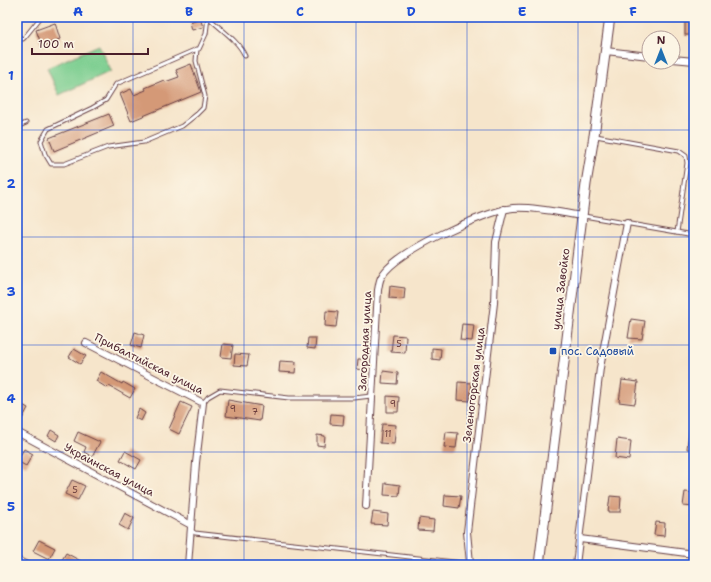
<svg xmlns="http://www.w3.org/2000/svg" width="711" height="582" font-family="'Shantell Sans',sans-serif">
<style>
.green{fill:#7cce90;stroke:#63765e}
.building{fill:#d49977}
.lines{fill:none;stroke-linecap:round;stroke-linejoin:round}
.lane-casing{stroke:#643d43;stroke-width:5}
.street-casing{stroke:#643d43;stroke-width:8}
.secondary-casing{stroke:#643d43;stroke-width:11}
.lane{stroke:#fff;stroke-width:3}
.street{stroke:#fff;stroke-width:6}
.secondary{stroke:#fff;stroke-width:9}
.grid{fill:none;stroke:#1d4ed8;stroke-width:1;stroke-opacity:0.55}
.transit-dot{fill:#1a4fb4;stroke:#fcf5e5;stroke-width:1.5}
.labels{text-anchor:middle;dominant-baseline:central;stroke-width:3.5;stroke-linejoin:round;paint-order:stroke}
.number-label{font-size:9px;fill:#6c3e3e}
.street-label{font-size:11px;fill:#4a1f2b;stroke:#fcf5e5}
.transit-label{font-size:11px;fill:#164399;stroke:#fcf5e5;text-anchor:start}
.neatline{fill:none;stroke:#1d4ed8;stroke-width:1.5}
.grid-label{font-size:13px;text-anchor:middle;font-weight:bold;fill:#1d4ed8}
</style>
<rect width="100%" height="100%" fill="#fcf5e5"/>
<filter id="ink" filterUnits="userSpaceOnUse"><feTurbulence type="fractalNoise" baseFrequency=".025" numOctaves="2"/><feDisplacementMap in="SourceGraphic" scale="8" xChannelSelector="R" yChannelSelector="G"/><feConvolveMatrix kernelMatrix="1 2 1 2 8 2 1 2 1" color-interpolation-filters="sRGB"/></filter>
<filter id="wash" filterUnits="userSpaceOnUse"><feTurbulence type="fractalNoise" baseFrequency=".012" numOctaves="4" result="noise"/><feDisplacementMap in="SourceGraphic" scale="16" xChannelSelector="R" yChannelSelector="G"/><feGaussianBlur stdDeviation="0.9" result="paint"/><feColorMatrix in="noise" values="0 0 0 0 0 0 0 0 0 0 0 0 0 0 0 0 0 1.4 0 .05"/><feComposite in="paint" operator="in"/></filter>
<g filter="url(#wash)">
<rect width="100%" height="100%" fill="#f6e5cb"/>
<!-- green -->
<path class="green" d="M99 45 111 71 59 95 47 68Z"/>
<g id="blocks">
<!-- building -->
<g class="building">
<path d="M200 18 203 27 192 30 190 22Z"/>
<rect x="685" y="19" width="7" height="16"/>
<path d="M55 23 60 39 42 46 36 30Z"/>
<path d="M191 64 201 92 131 121 120 94 131 89 134 95 146 90 145 88 164 80 165 82 179 77 176 70Z"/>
<path d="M109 114 114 126 54 151 49 138Z"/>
<path d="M390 286 405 288 404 299 389 298Z"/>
<path d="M326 311 338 312 336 327 325 326Z"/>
<path d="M631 319 645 321 642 339 628 338Z"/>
<path d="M462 324 474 325 472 341 460 340Z"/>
<path d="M135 332 144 335 141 348 131 345Z"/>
<path d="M393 335 406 336 405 353 391 352Z"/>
<path d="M308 338H316L315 349 307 348Z"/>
<path d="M223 344 233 345 231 358 221 357Z"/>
<path d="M432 348 441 349 440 360 432 359Z"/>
<path d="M74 349 86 356 80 364 69 357Z"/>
<path d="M235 354 249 355 247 366 234 365Z"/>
<path d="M358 359H366L365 370 357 369Z"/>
<path d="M280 361 296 362 295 373 279 372Z"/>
<path d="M383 371 398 373 397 384 382 383Z"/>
<path d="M101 372 122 384 123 382 135 389 130 398 109 386 107 388 96 381Z"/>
<path d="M622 380 638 382 635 404 619 402Z"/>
<path d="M458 382 472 383 470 401 457 400Z"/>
<path d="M387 396 399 397 398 412H387Z"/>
<path d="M228 400 262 406 260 421 226 416Z"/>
<path d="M17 402 28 408 22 419 17 416Z"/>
<path d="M181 402 192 407 179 434 169 429Z"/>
<path d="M139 409 145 413 141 421 135 418Z"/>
<path d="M331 414 344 415 343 425 330 424Z"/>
<path d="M382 424 396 425 394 444 380 443Z"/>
<path d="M690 424 694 425V449H687Z"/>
<path d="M51 430 59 435 56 441 48 436Z"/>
<path d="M78 432 100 442 92 457 84 452 86 447 74 441Z"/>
<path d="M446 432 458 433 456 448 444 447Z"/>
<path d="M317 435 325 436 324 446 317 445Z"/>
<path d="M617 439 631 441 629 460 615 458Z"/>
<path d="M24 449 33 454 26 466 17 461Z"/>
<path d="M125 451 141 460 136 469 120 460Z"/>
<path d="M72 480 85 486 78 500 65 494Z"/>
<path d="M385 483 400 485 399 496 384 495Z"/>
<path d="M685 492 694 493V507L683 506Z"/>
<path d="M445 495 461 496 459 508 444 506Z"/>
<path d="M610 496 621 497 620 512H608Z"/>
<path d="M373 512 388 514 387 525 371 524Z"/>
<path d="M125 513 134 518 128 530 119 525Z"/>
<path d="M419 518 434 520 433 531 418 530Z"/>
<path d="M656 522 665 523 664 536 654 535Z"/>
<path d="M39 540 55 548 49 559 33 551Z"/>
<path d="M66 553 88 565H59Z"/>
</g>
</g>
</g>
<g filter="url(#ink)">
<use href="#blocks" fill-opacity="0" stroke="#643d43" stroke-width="1"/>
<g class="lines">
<!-- lane casing -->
<g class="lane-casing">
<g id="lane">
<path d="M208 17C221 30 238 40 245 56"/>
<path d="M17 36 23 39 25 37 41 17"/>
<path d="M197 49 196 61 205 96 203 108 197 114 182 126 144 142 108 147 64 164H51L45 154 41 141 48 129 92 108 106 100 116 84 197 49H199L206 34 208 17"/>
<path d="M17 127 26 123"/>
<path d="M596 136 679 151 686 156 687 163 677 232"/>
<path d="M584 216 694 235"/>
<path d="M203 403 208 397 220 390 289 398H354L371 396"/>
<path d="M192 531 195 533 481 565"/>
</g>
</g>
<!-- street casing -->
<g class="street-casing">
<g id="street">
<path d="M606 51 649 56"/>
<path d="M673 59 694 61"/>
<path d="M86 343 203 403 196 463 188 565"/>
<path d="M17 432 191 525"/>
<path d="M366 506 378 290C379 286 379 280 382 276 396 251 485 211 513 208 533 206 562 213 582 216"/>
<path d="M580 539 694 554"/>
<path d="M17 560 27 565"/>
<path d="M470 563 467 532 494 303 496 242 504 209"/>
<path d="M576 565 600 368 627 223"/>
</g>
</g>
<!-- secondary casing -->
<g class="secondary-casing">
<path id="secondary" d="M539 565 586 184 594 136 610 17"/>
</g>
<!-- lane -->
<use href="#lane" class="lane"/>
<!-- street -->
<use href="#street" class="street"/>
<!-- secondary -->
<use href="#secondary" class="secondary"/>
</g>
</g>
<!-- grid -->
<path class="grid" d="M133 17V565M244 17V565M356 17V565M467 17V565M578 17V565M17 130H694M17 237H694M17 345H694M17 452H694"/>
<!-- markers -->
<rect class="transit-dot" x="549" y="347" width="8" height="8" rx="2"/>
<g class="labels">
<!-- number labels -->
<g class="number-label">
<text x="399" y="344">5</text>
<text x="393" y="404">9</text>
<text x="233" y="409">9</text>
<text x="255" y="412">7</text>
<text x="388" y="434">11</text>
<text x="75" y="490">5</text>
</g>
<!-- street labels -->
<g class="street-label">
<text transform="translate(561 289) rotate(-83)">улица Завойко</text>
<text transform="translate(365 341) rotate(-87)">Загородная улица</text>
<text transform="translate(149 364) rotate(27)">Прибалтийская улица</text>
<text transform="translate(474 385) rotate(-83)">Зеленогорская улица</text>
<text transform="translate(109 470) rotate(28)">Украинская улица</text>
</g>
<!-- transit labels -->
<g class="transit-label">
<text x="561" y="351">пос. Садовый</text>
</g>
</g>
<!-- margin -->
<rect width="711" height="582" fill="none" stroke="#fcf5e5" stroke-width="44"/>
<!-- north arrow -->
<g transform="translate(661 50)"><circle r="19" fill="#fcf5e5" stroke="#b59f9b"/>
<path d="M0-3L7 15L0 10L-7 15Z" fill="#1f6fb2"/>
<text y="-6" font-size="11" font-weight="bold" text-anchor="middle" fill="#4a1f2b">N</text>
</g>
<!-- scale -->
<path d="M32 48v6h116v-6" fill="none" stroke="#4a1f2b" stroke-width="2"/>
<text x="38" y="48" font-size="12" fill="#4a1f2b" stroke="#fcf5e5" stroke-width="3" paint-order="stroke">100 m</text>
<rect x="22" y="22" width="667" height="538" class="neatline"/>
<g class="grid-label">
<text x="78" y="16">A</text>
<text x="189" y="16">B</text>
<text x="300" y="16">C</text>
<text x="411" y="16">D</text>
<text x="522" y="16">E</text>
<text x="633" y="16">F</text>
<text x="11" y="80">1</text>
<text x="11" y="188">2</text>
<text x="11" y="296">3</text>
<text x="11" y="403">4</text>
<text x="11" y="511">5</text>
</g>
</svg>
